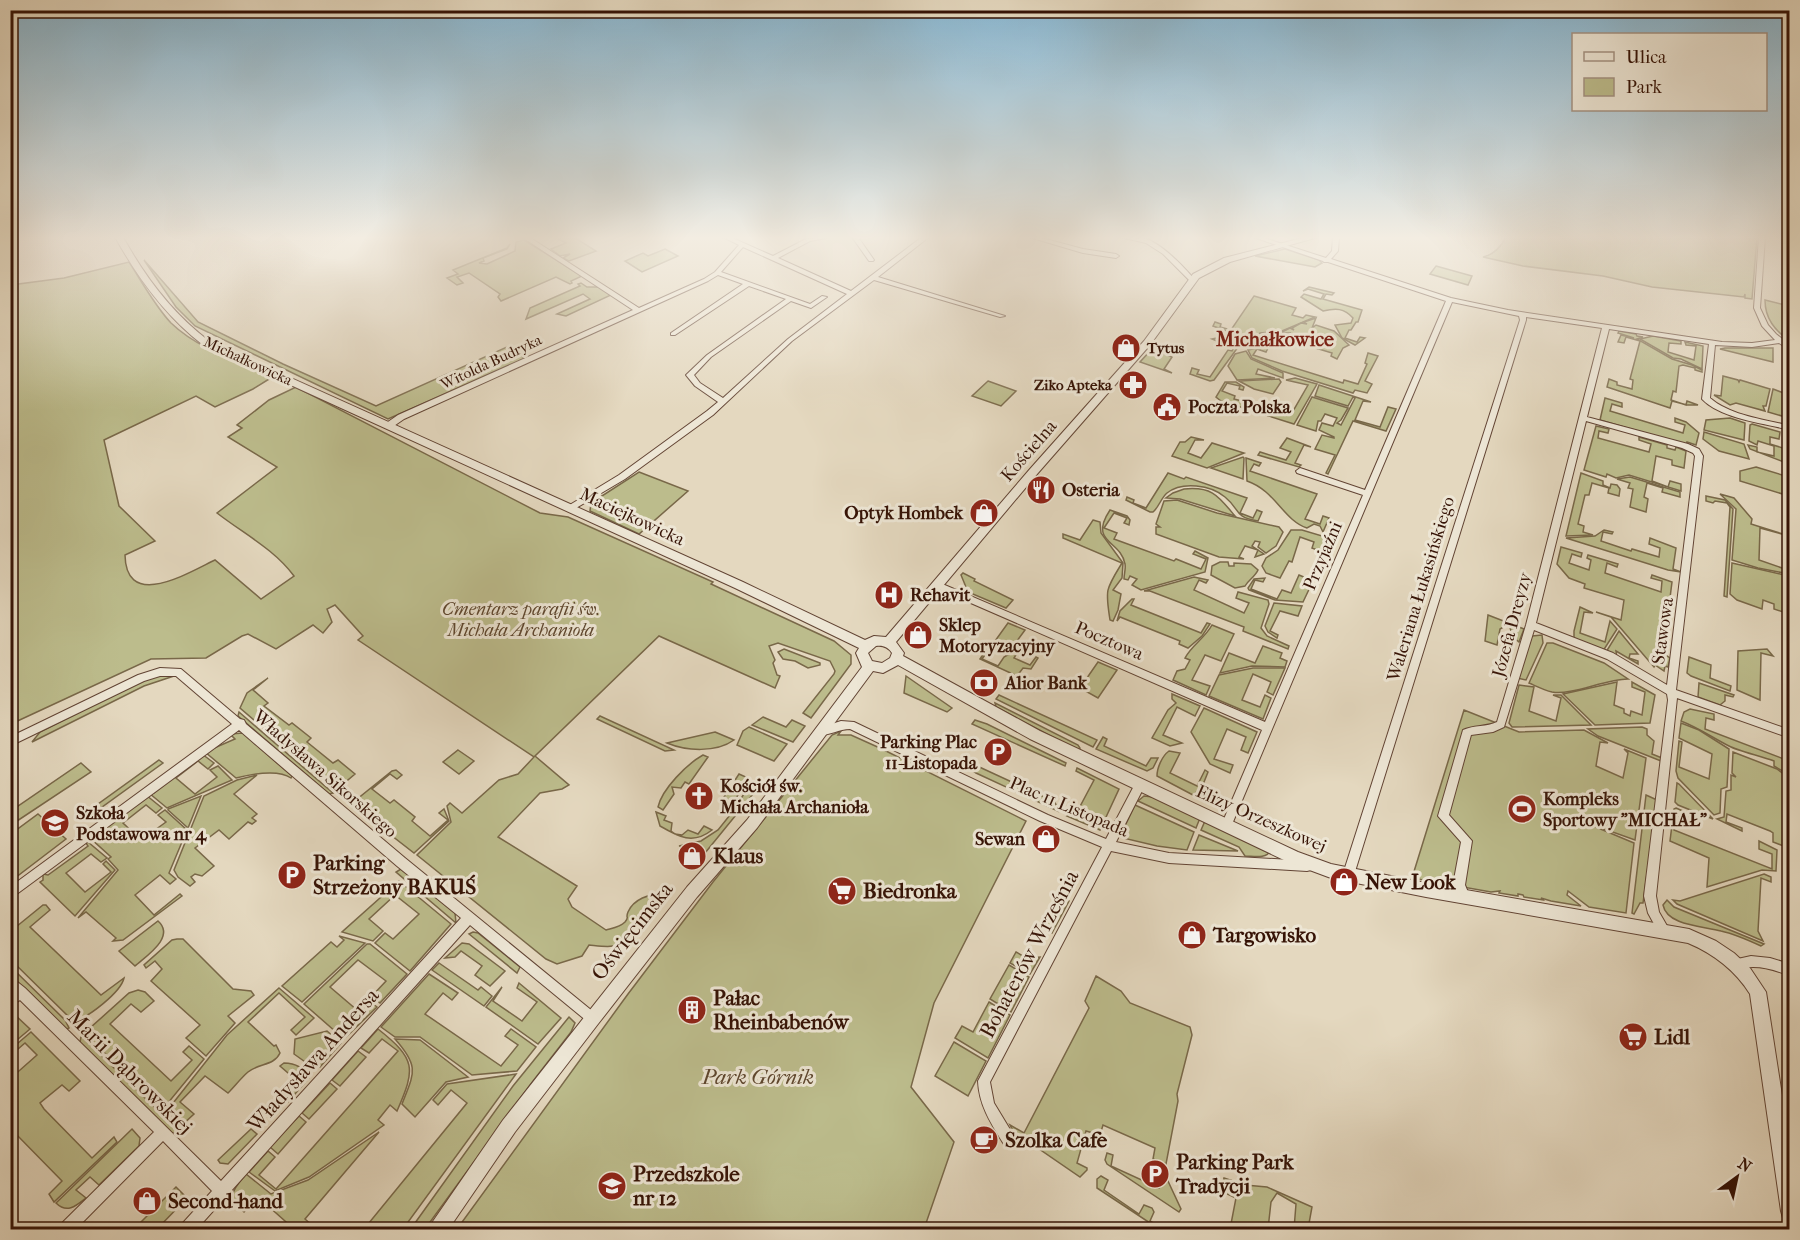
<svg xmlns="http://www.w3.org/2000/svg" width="1800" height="1240" font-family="'IM FELL French Canon',serif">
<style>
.green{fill:#bcbc8c;stroke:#796849;stroke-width:1.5}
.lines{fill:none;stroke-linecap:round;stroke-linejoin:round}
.minor-casing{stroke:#624434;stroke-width:2}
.tertiary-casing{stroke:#624434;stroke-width:2}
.minor{fill:#ede6d5;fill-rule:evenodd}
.tertiary{fill:#ede6d5;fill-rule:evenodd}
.labels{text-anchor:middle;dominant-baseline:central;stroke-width:6;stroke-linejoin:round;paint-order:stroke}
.far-poi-label{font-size:15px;font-weight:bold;fill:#361306;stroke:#ede6d5;text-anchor:start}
.far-street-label{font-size:15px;fill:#361306;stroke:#ede6d5}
.poi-label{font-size:18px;font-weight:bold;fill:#361306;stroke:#ede6d5;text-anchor:start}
.street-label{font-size:18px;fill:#361306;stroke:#ede6d5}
.park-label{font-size:18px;font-style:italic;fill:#5e462e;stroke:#ede6d5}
.far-district-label{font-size:20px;font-weight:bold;fill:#7a1f14;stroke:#ede6d5}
.near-poi-label{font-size:21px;font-weight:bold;fill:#361306;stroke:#ede6d5;text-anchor:start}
.near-street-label{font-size:21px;fill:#361306;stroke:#ede6d5}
.near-park-label{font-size:21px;font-style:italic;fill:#5e462e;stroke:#ede6d5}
</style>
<rect width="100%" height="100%" fill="#e4d8bf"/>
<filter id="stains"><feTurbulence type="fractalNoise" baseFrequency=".00333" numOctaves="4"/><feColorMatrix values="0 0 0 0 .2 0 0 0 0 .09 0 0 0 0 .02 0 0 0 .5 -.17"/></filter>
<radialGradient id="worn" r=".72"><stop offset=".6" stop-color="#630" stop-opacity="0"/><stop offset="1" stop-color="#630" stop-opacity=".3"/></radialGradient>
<!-- green -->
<g class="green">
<path d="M555 237H574L596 251 569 261 563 258 570 254 560 256 551 249 566 243Z"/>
<path d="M1506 237H1757L1752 299 1745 298V294L1744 297 1652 287 1603 276 1523 266 1483 257C1493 255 1502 246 1506 237Z"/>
<path d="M524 240 582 276 571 281 572 283 570 284 556 277 501 301 498 297 500 294 469 273 457 277 463 283 457 285 447 278 458 274 453 270 507 248 510 244 507 249 483 258 484 261 479 263 487 264 515 251 516 242Z"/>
<path d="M665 249 678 256 642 272 625 261 643 253 648 256Z"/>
<path d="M1285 249 1319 260 1322 263 1315 267 1255 256Z"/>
<path d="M144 260 198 322 283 364 376 406 509 346 525 359 388 419 195 326 176 307Z"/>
<path d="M129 262C142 282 155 306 171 323 199 350 239 361 274 376L253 389 215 407 196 396 104 440 119 506 155 541 125 555C126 611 188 573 215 560L261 599 294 576C274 549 244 534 217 513L277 467 228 437 242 428 237 425 269 400 296 387 540 513 568 517 713 582 711 584 834 641 851 655V664L811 718 803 713 834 674 835 671 830 661 778 643 769 646 775 660 773 663 777 675 780 676 775 688 659 636 535 756 569 785 562 789 540 793 498 837 577 886 568 899 572 907 606 930C613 928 620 927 625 922 630 916 625 919 628 912 633 900 650 892 662 896 656 907 633 940 622 944 611 948 600 946 589 945L582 956 557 964 546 959 417 855 451 822 447 806 450 803 462 813 499 780 518 774 534 757 358 640 363 636 335 605 327 609 332 622 323 633 313 625 276 649 248 634 242 636 206 658 151 659 11 724V285L64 278Z"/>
<path d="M1436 266 1472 276 1468 285 1430 274Z"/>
<path d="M581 283 587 287H599L611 295 566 316 557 314 590 299 583 294 526 319 530 308 580 286 578 284Z"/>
<path d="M1309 287 1334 293 1332 295 1326 294 1323 299 1362 310 1358 322H1356L1351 330H1349L1345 338 1357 342 1360 337 1365 338 1355 345 1342 338 1335 325 1351 323 1353 318C1344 308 1336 308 1323 311L1301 297 1304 294 1321 299 1324 294 1308 289 1303 291Z"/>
<path d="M1254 296 1296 308 1292 315 1303 318 1306 315 1315 317 1282 331 1260 333 1254 341 1213 326 1215 322 1221 324 1220 327 1231 330Z"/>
<path d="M1765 300 1789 306V341C1775 330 1765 319 1765 300Z"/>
<path d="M1316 318 1312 328 1316 325 1334 331 1349 345 1343 348 1337 359 1331 356 1332 353 1269 334 1277 333 1288 336 1290 333H1280L1290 328 1294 330 1292 328 1301 323 1307 324 1304 322Z"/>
<path d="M1619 331 1636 334 1637 336 1643 337 1637 339 1672 359 1692 365 1702 370V372L1695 370V368L1683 365 1679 366 1676 392 1673 391 1671 400 1686 405 1687 401 1698 405H1687L1672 401 1670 408 1607 387 1609 379 1617 382V385L1632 389 1633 380 1630 379 1640 341 1626 337 1624 343 1618 342 1621 335 1634 338 1618 333Z"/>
<path d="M1226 336 1241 343 1214 380 1210 381 1190 374 1192 368 1199 370 1197 374 1210 377 1228 350 1232 351 1237 342 1225 338 1222 343 1212 339Z"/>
<path d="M1653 336 1681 341V344L1669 343 1668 352 1694 360 1696 346 1686 345 1685 342 1703 346 1702 369 1681 359 1673 358 1640 339Z"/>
<path d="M1263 347 1268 348 1266 352 1257 349 1253 355 1343 383 1344 380 1358 384 1367 364 1365 363 1368 353 1378 356 1365 381 1372 384 1367 393 1355 390 1353 393 1282 371 1252 358 1248 350Z"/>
<path d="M1725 348H1773V362L1720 349Z"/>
<path d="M1152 349 1172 357 1164 369 1172 373 1140 362Z"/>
<path d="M1246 351 1251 359 1283 373V378L1258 369 1256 374 1275 378 1237 380 1228 366 1235 354Z"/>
<path d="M1723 376 1738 380 1739 382 1740 380 1770 389 1766 406H1763L1765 411 1736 403 1730 405 1714 395 1721 396Z"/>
<path d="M1295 378 1317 384 1294 424 1221 401 1216 397 1225 382H1236L1244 387 1243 390 1239 389 1240 386 1227 383 1222 391 1235 396 1234 399 1277 410 1279 407 1293 411 1308 385 1286 380Z"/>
<path d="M1279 379 1281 382 1273 394 1254 389 1239 381Z"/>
<path d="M988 381 1016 391 1001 406 972 396Z"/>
<path d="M1319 385 1371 402 1363 401 1355 420 1380 427 1388 407 1396 409 1386 431 1353 421 1328 474 1326 473 1335 455 1315 449 1322 435 1334 438V437L1319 430 1322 423 1333 426 1337 418 1325 414 1321 421H1318L1316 431 1297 425 1312 397 1348 408 1341 420 1337 423 1341 425 1355 398 1353 397 1348 406 1315 396Z"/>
<path d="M1773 389 1789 395V402L1785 408 1789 412V418L1768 412Z"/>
<path d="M1605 398 1622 403V407L1612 404 1610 411 1683 433 1685 425 1675 422V418L1686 422 1699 433 1696 445 1687 442 1686 445 1600 420Z"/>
<path d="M1730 418 1745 423 1744 440 1704 430 1706 420Z"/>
<path d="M1752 424 1780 432 1779 439 1770 437V444L1789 450V464L1750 449 1748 445 1757 447V452L1774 456V446L1758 441 1757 445 1749 441 1750 425Z"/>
<path d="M1596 426 1609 429 1608 433 1599 431 1598 438 1649 452 1651 444 1639 440V437L1667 445V448L1675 450 1676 447 1686 451 1684 468 1672 465V460L1656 456 1652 481 1668 487 1670 481 1681 484V491L1629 475 1616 478 1607 474 1606 477 1584 470Z"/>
<path d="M1704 432 1744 444 1749 459 1719 451 1703 439Z"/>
<path d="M1191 437 1204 440H1195L1188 453 1201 458 1212 443 1244 453 1207 468 1172 456 1180 442H1185Z"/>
<path d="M1287 438 1311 447 1304 445 1295 463 1301 465 1299 467 1258 455 1260 452 1286 460 1291 452 1280 448Z"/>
<path d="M1244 458 1243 479 1211 468 1243 457Z"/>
<path d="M1246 458 1261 463 1259 466 1254 464 1250 471 1317 494 1305 519 1320 524 1323 516 1329 518 1323 532 1320 526 1314 524 1307 528C1283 520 1276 491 1247 481Z"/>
<path d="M1756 467 1789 477V496L1740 481V471Z"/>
<path d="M639 472 688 491 639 534 590 511 591 503Z"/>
<path d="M1168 473 1184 479 1186 477 1247 498 1240 513 1253 518 1257 510 1262 512 1258 521C1233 517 1241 510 1225 497 1211 485 1182 481 1167 493 1161 498 1159 507 1153 512H1150L1126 500 1127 497 1134 500 1133 503 1146 508Z"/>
<path d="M1581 473 1603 481V485L1610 488 1611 484 1617 485 1620 489 1619 496 1608 493 1609 488 1592 483 1589 495H1585L1578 524 1584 526 1583 532 1593 535 1566 536Z"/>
<path d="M1630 477 1680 492V497L1662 492 1663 488 1647 483 1644 497 1648 499 1646 512 1630 507 1633 489 1628 488 1630 483 1617 479Z"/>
<path d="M1184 489C1213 486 1219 497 1235 516L1180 499 1166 498 1173 493Z"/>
<path d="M1720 494 1734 498 1752 519 1751 524 1789 536 1760 528 1759 560 1782 568 1789 574 1758 568 1732 560 1736 509Z"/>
<path d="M1706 496 1725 500 1733 509 1727 597 1724 596 1730 507 1727 503 1715 501 1713 503 1706 501Z"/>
<path d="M1177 500 1217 513 1279 527 1283 532 1276 546 1266 553 1258 547 1260 542 1255 541 1252 546 1264 554 1255 557 1258 550 1245 546 1239 557 1244 559 1219 557 1156 534V527H1160L1156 524 1164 501Z"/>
<path d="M1110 510 1127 516 1130 520 1129 525 1124 523 1127 518 1114 513 1104 528 1117 533 1114 539 1174 561 1176 559 1201 569 1206 559 1193 554 1195 551 1208 558 1205 572 1141 590 1132 585 1137 579 1130 576 1128 580 1124 579C1124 574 1126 568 1125 564 1121 540 1088 543 1110 510Z"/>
<path d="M1093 520 1100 522 1101 533 1123 563 1122 578 1113 590 1121 594 1118 610 1113 621 1110 620C1105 589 1106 589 1122 563L1063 538V534L1080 540Z"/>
<path d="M1291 530H1302L1329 538 1330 542 1325 553 1312 548 1314 542 1300 537 1292 562 1289 561 1280 578 1266 573 1262 566 1266 558 1278 550Z"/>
<path d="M1604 530 1613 532 1612 534 1603 532 1601 541 1631 551 1632 549 1659 557 1660 548 1649 544 1650 538 1676 548 1673 569 1681 572 1668 570 1566 538 1595 536Z"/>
<path d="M1561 547 1582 553 1581 557 1572 554 1569 563 1589 570 1591 560 1587 558 1588 555 1618 564 1617 567 1607 563 1605 573 1661 592 1662 581 1651 578 1652 575 1672 582 1663 653 1670 658 1668 667 1665 666 1664 671 1655 665 1654 667 1611 617 1596 612 1621 620 1624 600 1584 588 1585 584 1569 578 1557 564Z"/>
<path d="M1220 562H1228L1229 566H1234V563L1251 564 1258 570C1255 577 1249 579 1245 586L1235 588 1211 575 1212 566Z"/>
<path d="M1732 563 1789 576V614L1774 609V604L1763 600 1762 609 1737 600 1730 594Z"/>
<path d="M963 573 975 579 974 581 1013 600 1006 608 968 592 961 575Z"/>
<path d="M1299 575 1313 581 1303 602 1275 600 1249 590 1248 588 1254 579 1265 578 1263 582 1255 580 1251 589 1277 599 1282 590 1291 593Z"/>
<path d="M1194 577 1208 580 1206 583 1199 580 1194 590 1244 613 1249 603 1236 598 1238 592 1268 600 1269 604 1261 628 1267 636 1289 646 1288 649 1243 631 1244 627 1150 591H1144Z"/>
<path d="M1132 599H1134L1131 605 1201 633 1207 623 1210 624 1202 636 1188 648 1179 644 1180 641 1120 617 1117 621 1120 611Z"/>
<path d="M1274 603 1302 606 1298 616 1280 611 1270 631 1278 635 1277 638 1268 632 1265 626Z"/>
<path d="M1580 607 1593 613 1584 612 1580 633 1605 642 1610 621 1617 629 1603 651 1574 638V631Z"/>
<path d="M1488 615 1524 629 1519 642 1512 636 1510 627 1507 625 1500 629 1497 645 1485 641Z"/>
<path d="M1008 623 1025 630 1014 645 1003 653 996 650 1000 644 995 641Z"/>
<path d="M1212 625 1234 634 1221 661 1205 655 1192 680 1210 686 1206 695 1173 680 1177 671 1185 669 1190 660 1185 658C1192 645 1205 638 1212 625Z"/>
<path d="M1619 631 1638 654H1630L1629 658 1638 661V664L1616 651 1617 658 1606 652Z"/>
<path d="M1542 635 1543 643 1526 680 1517 678 1532 636Z"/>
<path d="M1547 643H1553L1604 663 1628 679C1605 679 1571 696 1552 692 1544 690 1536 686 1529 683Z"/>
<path d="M1263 646 1282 653 1280 658 1287 661 1285 667 1252 666 1220 673 1229 653 1255 663Z"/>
<path d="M988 647 990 648 982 659 998 666 1004 657 1020 648 1014 658 1030 665 1036 657 1038 658 1031 669 1023 668 1017 676 980 659Z"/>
<path d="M784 649 820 663V665L808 668 795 661 783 659 778 652Z"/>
<path d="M1767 649 1773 656 1761 653 1760 700 1737 690 1738 651Z"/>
<path d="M1689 657 1711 665 1710 678 1731 686 1730 691 1691 676 1687 673Z"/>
<path d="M1098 662 1117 670 1098 698 1080 688Z"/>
<path d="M1253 668H1285L1273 695 1267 692 1271 682 1253 674 1242 700 1260 707 1265 695 1271 698 1263 719 1209 696 1219 675Z"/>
<path d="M157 676H174L144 686 32 742 40 732 145 679Z"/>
<path d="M906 676 952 708 947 712 904 693Z"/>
<path d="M268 678 253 690 268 703 264 706 289 725 292 723 311 738 307 742 333 763 338 760 355 774 336 790 240 708 247 693Z"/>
<path d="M1617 682 1614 705 1624 709V713L1630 716 1631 711 1642 715 1645 692 1632 687V682L1655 695 1650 723 1595 725 1563 694Z"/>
<path d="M1699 683 1734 695 1733 697 1725 695V701L1720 705 1698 697Z"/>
<path d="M1519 685 1534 687 1529 711 1556 721 1561 698 1553 695H1561L1591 725 1512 727 1509 723Z"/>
<path d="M1172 694 1200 706 1195 716 1177 707 1163 735 1182 743 1170 746 1152 738 1168 710 1176 703 1172 699Z"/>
<path d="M999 695 1097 740 1093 747 996 699Z"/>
<path d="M995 703 1078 745 1080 748 1079 751 996 707Z"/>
<path d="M1204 708 1257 732 1248 753 1241 750 1246 737 1227 729 1214 759 1233 765 1230 773 1210 764 1191 732Z"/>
<path d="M1690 709 1714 714V720L1706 718 1705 729 1789 761V775L1774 766V761C1761 756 1738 751 1729 746 1713 738 1699 728 1681 721L1684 712Z"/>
<path d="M1464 710 1519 732 1584 730 1608 743 1600 742 1596 766 1623 778 1628 753 1624 749 1646 758 1635 840 1579 820 1634 843 1626 913 1589 907 1568 891 1567 895 1581 906 1551 901 1541 898 1543 900 1524 897 1523 895 1518 894V896L1499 893 1500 891 1491 892 1412 878Z"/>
<path d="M239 712 333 793 329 794 238 716Z"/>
<path d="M600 716 674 750 665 751 597 719Z"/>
<path d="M763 717 786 727 792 720 805 726 793 742 752 725Z"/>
<path d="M975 720 987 724 1066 763 1065 766 972 724Z"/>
<path d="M1681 723 1699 730 1729 749 1727 787 1721 789 1720 813 1714 815 1678 778 1676 771 1679 741 1682 742 1679 767 1709 779 1712 754 1679 738Z"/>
<path d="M749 727 787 744 774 761 737 745 743 731Z"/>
<path d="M1642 727 1647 729V735L1654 741 1652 754 1662 758 1661 761 1598 736 1588 729Z"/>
<path d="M841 731 838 735H851L882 749 1026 821 934 1003 911 1087 954 1142 924 1229H457L628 994 713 882 832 735Z"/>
<path d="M715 732 734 740C716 753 686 751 667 743Z"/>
<path d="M243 733 292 776 291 778C278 769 252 774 236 778L205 752 235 739 230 734Z"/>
<path d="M1103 737 1107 739 1104 746 1146 766 1151 758H1158L1153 768 1147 771 1096 749Z"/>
<path d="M458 750 474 761 459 774 443 762Z"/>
<path d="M1169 751 1180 753 1170 773 1197 786 1205 770 1208 772 1202 787 1193 795 1157 776C1157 768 1162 756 1169 751Z"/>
<path d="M1733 752 1777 769 1789 778V848L1773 842V833L1770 831 1727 814 1726 822 1742 828V831L1717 819 1724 817 1726 791 1731 790V775L1736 777 1732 773Z"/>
<path d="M202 754 214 763 208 769 198 761 176 778 195 794 217 777 210 770 218 766 232 780 167 808 149 793H154L164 785 167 780Z"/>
<path d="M703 755 708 757 689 784 685 782 681 788 672 787 674 794 663 810 658 807C662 789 687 764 703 755Z"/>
<path d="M159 760 163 763 84 820 80 817Z"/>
<path d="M81 763 91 772 11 825V811Z"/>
<path d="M975 765 1055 802 1058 811 976 773 972 770Z"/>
<path d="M1077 768 1119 789 1100 830 1067 816 1072 812H1077L1094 780 1076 771Z"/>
<path d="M396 770 402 775 397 779 390 774 372 789 390 803 394 800 415 817 412 821 430 836 448 820 439 813 444 809 449 821 414 853 351 804 392 771Z"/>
<path d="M739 774 748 778 732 805H723L727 799 724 797Z"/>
<path d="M257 775 234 794 257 814 252 818 256 821 252 824 248 822 229 839 219 830 195 848 214 866 202 876 195 874 191 877 195 882 190 886 178 877 174 870 204 796 237 780Z"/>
<path d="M759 779 762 783 705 853 694 847 679 846 701 841 718 830 734 810 750 784Z"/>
<path d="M1677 783 1679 784 1713 819 1678 805 1675 802Z"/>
<path d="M146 795 162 808 156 813 146 805 123 823 141 840 166 822 158 815 165 810 187 830 169 873 176 879 170 884 160 875 135 895 154 915 180 894 182 896 123 940 113 941 116 938 86 912 78 918 118 870 108 859 111 857 89 837Z"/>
<path d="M1646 795 1657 800 1643 903H1640L1634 914 1632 913Z"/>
<path d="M201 796 188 828 168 810V809Z"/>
<path d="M1144 796 1153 797 1200 818 1196 828 1138 801Z"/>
<path d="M1135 805 1194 832 1187 850 1157 846 1123 838V830Z"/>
<path d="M1676 808 1692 815 1691 822 1675 816 1674 830 1772 869V854L1759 849V841L1777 850 1776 871 1762 870 1707 887 1709 858 1670 841 1674 809Z"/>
<path d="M656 812 666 816 664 820 672 823 671 831 675 834 682 835 688 830 698 834 704 826 712 830C693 845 679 837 660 826Z"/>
<path d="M38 814 66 839 11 881V834Z"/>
<path d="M1205 821 1270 851C1267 859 1253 856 1245 856L1239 847 1201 830Z"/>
<path d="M1199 835 1238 851 1193 850Z"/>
<path d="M88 842 107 858 101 862 91 854 66 873 85 892 111 872 103 864 106 861 115 870 75 916 40 882 43 880V874L48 875 88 846 86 843Z"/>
<path d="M401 869 455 913 456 923 396 872Z"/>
<path d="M1764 874 1771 877V882L1761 878 1758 931 1763 941 1677 904 1673 900 1680 901Z"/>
<path d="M399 881 451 924 410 971 375 943 385 933 393 939 419 914 395 895 369 919 383 931 373 941 342 932Z"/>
<path d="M1060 896 1069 901 1052 933 1043 928Z"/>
<path d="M1667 900 1674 907 1764 944 1761 946C1748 940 1735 934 1721 931 1704 926 1667 926 1663 905Z"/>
<path d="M43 905H46L50 910 30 927 101 995 124 978C121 992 88 1018 74 1021L71 1019 11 960V931Z"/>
<path d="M158 921C176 937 146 956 135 966L119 951Z"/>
<path d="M473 932 478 933 520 967 517 973 469 934Z"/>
<path d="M339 936 365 943 302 1002 282 986 331 942 337 947 344 940Z"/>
<path d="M177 939H183L233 989 251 991 254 995 228 1016 235 1023 206 1056 186 1038 200 1025 151 981 162 969 155 961 146 968 144 965 172 940Z"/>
<path d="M462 943 469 944 505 971 490 986 475 975 482 966 461 951 455 957 445 958Z"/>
<path d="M367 944H370L407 974 380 1003 371 997 386 981 358 960 330 987 357 1010 368 1000 377 1007 344 1039 304 1004Z"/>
<path d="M1016 952 1026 958 1040 957 1030 974 1010 963Z"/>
<path d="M439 963 478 990 481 987 492 996 484 1006 432 970Z"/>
<path d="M1009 965 1029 977 1011 1012 990 999Z"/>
<path d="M10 966 65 1020 69 1028 65 1030 11 977Z"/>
<path d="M429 974 458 993 452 1000 443 993 425 1014 501 1066 518 1045 505 1036 511 1029 536 1047 517 1071 472 1075 420 1037H395L381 1027Z"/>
<path d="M1096 976 1121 991 1130 1003 1190 1027 1192 1035 1177 1094 1178 1101 1166 1164 1153 1159 1155 1148 1103 1125 1100 1135 1086 1131 1077 1163 1087 1168V1170L1080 1177 1013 1131 1010 1125 1024 1133 1089 1008 1085 1001Z"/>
<path d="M519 983 561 1018 538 1044 486 1007 502 987 493 1001 522 1021 537 1002 517 988Z"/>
<path d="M279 988 314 1018 296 1035 291 1030 305 1017 279 993 248 1022 274 1046 276 1045 280 1053C274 1066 259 1063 248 1072 241 1078 235 1086 228 1093L205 1076 180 1102 194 1114 181 1126 166 1112 227 1035Z"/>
<path d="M138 990 145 992 154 1001 141 1012 131 1004 110 1024 171 1081 192 1060 183 1052 189 1046 204 1059 163 1109 87 1036 90 1028 129 993Z"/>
<path d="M989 1002 1010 1015 988 1058 955 1038 962 1026 973 1032Z"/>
<path d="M11 1014H14L30 1029 11 1045Z"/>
<path d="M569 1017 575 1023 571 1032 530 1085 425 1229 410 1230 513 1086Z"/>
<path d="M378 1029C416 1059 416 1068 397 1111L390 1105 378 1120 384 1125 309 1177 275 1191 249 1172 268 1151 275 1157 259 1175 276 1189 398 1051 382 1039 369 1053 361 1048Z"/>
<path d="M327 1031 341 1043 320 1067 311 1066 294 1054 295 1039Z"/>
<path d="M31 1032 80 1081 69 1091 62 1085 40 1103 44 1109 92 1158 114 1137 117 1142 54 1202 49 1194 62 1181 14 1132 11 1135V1078L37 1055 25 1043 11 1055V1049Z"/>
<path d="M81 1036 179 1131 171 1134 80 1043Z"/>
<path d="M395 1039 420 1040 468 1077 446 1082 415 1117 402 1104C414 1073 420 1067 395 1039Z"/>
<path d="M954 1042 986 1061 968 1096 935 1076Z"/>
<path d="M358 1051 366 1057 340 1086 332 1080Z"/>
<path d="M284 1063C295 1063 304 1068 309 1078L288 1102 280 1095 295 1079 280 1066Z"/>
<path d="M516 1074 403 1229H364L467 1103 451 1090 438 1105 433 1100 447 1084Z"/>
<path d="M330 1083 337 1089 309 1119 302 1113Z"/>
<path d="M299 1116 306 1122 278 1154 270 1147Z"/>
<path d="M132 1129 140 1138 139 1146 99 1185 90 1177 76 1190 86 1198C76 1206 67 1214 56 1203Z"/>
<path d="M251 1129 257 1134 228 1164 220 1163 218 1160Z"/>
<path d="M379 1132 305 1219 314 1227 312 1229H294L258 1197 244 1212C225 1197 233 1190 246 1174L271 1194 308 1180Z"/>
<path d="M1107 1153 1113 1155 1111 1166 1159 1188 1161 1179H1167L1181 1209 1179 1212 1107 1164 1105 1160Z"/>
<path d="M1101 1176 1108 1180 1104 1190 1139 1214 1144 1205 1152 1208 1154 1212 1150 1221 1163 1229H1159L1097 1188V1179Z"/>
<path d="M1224 1178 1245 1185 1267 1187 1312 1207 1308 1229H1294L1296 1204 1277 1193 1271 1202 1268 1229H1230L1236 1198 1221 1191Z"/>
<path d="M176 1187 187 1198 157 1229H134Z"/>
</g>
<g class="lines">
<!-- minor casing -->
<g class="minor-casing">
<g id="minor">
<path d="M522 237H529L639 308 704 279 715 272 739 245 723 237H730L773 256 806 239 827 237 826 238 810 241 778 258 851 291 922 237H929L878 277 1005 316 1000 317 874 280 792 341 713 415 625 479 571 511 568 510 567 508 568 506 619 475 707 411 718 402 695 386 686 375 707 355 786 299 749 286 675 335H671V333L743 284 718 275 708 281 404 419 391 428H385V424L398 415 633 310ZM743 247 847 294 788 339 723 398 700 383 694 375 711 357 791 301 811 308 827 297 822 296 810 304 721 272Z"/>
<path d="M852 237H858L874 260 873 261H869Z"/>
<path d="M1029 237H1038L1083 249 1116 254 1119 256 1116 258 1083 253Z"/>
<path d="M1120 237H1130L1139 239 1137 237C1156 237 1183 266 1195 280L1190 281 1163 254 1146 243Z"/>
<path d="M1253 237H1261L1326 258 1332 251 1333 237H1339L1338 251 1331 259 1451 298 1508 310 1722 342 1752 343 1775 340 1762 326 1754 308 1759 237H1765L1760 308 1768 325 1776 334 1790 345V350L1779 343 1752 347 1715 345 1710 398C1731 416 1764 419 1790 426V430C1764 423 1721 419 1702 399L1709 344 1609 329 1587 417 1688 444 1699 449 1703 456 1676 690 1790 730V738L1677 698 1656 896 1659 912 1670 931 1668 935 1664 936 1660 935 1648 913 1644 896 1668 700 1667 694 1607 659 1534 630 1504 727 1493 732 1471 735 1449 815 1472 841 1465 885 1470 897 1468 901 1464 902 1460 901 1453 885 1461 842 1438 816 1463 730C1474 725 1487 727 1497 722L1526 625 1602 328 1526 317V320L1353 878 1349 879 1345 878 1343 874 1520 320 1519 316 1452 302 1230 829 1226 831 1222 829 1221 826 1262 730 934 587 933 585 934 583H940L1265 722 1363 495 1297 473 1296 471 1300 468 1303 469 1365 490 1446 301 1328 262H1324L1323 261ZM1586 421 1682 448 1693 453 1695 456 1667 685 1613 653 1536 623Z"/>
<path d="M160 668 181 669 240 719 244 720 246 724 405 858 596 1014 598 1018 596 1022 592 1024 588 1022 470 925 196 1230H179L181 1225 212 1191 163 1141 75 1230H58L60 1225 154 1132 20 1000 10 1007 12 992 10 976 25 988 221 1181 461 918 397 866 239 730 10 899V887L232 724 176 676H160L144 681 10 746V737L138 675Z"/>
<path d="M841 721 854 722 1048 815 1106 839 1136 782 1140 781 1144 782 1145 785 1116 842 1169 853 1307 861 1311 862 1312 866 1311 870 1307 871 1169 863 1111 851 990 1082 994 1103 1017 1141 1015 1146 1010 1148 1005 1146C992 1125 979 1106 978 1081L1102 847 1040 821 850 729C838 729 827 737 816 735L815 732 816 729Z"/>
<path d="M1751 956 1770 958 1790 964V976C1778 971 1766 967 1753 967 1746 967 1740 970 1733 968L1731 964 1733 960Z"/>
</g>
</g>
<!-- tertiary casing -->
<g class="tertiary-casing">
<path id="tertiary" d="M115 237H123C145 277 172 313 209 341L743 582 865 640 874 636 886 637 1030 469 1144 341 1193 274 1224 258 1306 237H1318L1230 262 1199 278 1150 345 1038 473 896 642 904 653 903 656 1040 731 1298 852 1331 864 1426 883 1689 929 1716 941 1734 953 1750 968 1766 992 1790 1147V1220L1783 1218 1781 1211 1750 994C1735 970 1714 954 1688 943L1426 897 1331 878 1288 862 1030 739 898 665 883 673 873 671 757 828 697 897 598 1024 515 1132 448 1230H427L503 1120 687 887 747 820 862 667 856 653 859 648 735 588 203 345C165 316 138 278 115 237ZM876 646C883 645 888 647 892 653L890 658 882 663 872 661 868 653Z"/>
</g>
<!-- minor -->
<use href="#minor" class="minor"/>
<!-- tertiary -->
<use href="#tertiary" class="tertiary"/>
</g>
<!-- sky -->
<linearGradient id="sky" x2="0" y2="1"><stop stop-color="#87b6d1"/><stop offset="0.58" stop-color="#f3ede2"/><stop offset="1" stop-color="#f3ede2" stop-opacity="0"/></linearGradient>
<rect width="1800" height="410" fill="url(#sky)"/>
<!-- icons -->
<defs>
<g id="shop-disc" transform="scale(1.5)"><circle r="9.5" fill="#8f2418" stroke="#ede6d5"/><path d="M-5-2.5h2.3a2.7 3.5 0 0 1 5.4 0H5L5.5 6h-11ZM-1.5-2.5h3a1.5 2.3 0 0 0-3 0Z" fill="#fff"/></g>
<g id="pharmacy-disc" transform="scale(1.5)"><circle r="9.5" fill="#8f2418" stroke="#ede6d5"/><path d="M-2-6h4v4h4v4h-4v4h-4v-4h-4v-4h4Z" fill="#fff"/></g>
<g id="civic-disc" transform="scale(1.5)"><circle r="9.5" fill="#8f2418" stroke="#ede6d5"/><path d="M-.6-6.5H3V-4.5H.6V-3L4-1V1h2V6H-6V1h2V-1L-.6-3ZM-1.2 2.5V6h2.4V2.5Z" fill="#fff"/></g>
<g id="restaurant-disc" transform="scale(1.5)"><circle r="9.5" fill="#8f2418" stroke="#ede6d5"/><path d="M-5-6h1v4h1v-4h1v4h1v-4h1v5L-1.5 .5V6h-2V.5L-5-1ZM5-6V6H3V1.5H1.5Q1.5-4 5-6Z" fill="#fff"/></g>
<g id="hospital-disc" transform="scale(1.5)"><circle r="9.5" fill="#8f2418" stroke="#ede6d5"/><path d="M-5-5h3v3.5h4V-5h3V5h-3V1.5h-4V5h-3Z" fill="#fff"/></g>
<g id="bank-disc" transform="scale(1.5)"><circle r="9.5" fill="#8f2418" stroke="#ede6d5"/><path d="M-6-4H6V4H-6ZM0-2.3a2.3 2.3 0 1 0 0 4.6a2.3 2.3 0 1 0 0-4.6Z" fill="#fff"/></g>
<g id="parking-disc" transform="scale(1.5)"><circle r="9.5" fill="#8f2418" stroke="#ede6d5"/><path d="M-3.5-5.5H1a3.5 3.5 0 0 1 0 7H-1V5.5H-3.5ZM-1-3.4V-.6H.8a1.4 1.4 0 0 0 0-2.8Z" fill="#fff"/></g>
<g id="church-disc" transform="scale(1.5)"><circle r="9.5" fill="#8f2418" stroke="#ede6d5"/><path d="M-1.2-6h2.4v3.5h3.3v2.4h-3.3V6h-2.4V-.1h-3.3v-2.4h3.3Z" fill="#fff"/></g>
<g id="stadium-disc" transform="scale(1.5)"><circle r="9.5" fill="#8f2418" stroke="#ede6d5"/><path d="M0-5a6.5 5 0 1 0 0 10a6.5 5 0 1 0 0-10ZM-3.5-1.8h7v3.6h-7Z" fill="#fff"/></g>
<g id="school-disc" transform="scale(1.5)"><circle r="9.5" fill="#8f2418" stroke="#ede6d5"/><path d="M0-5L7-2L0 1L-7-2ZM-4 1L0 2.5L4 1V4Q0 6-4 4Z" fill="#fff"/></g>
<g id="supermarket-disc" transform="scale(1.5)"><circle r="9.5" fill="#8f2418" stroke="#ede6d5"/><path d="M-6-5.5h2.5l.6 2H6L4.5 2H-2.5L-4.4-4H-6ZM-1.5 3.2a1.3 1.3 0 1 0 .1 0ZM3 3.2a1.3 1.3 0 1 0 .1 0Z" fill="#fff"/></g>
<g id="building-disc" transform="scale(1.5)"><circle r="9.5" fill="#8f2418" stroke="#ede6d5"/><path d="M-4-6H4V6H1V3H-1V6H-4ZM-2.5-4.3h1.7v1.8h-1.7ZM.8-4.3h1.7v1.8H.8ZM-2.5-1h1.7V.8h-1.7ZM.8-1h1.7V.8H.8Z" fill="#fff"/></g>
<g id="cafe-disc" transform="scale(1.5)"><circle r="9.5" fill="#8f2418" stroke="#ede6d5"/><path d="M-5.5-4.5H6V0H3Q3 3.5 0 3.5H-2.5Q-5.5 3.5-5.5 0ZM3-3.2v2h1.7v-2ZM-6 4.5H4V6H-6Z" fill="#fff"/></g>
</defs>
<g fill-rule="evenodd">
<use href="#shop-disc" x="1126" y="348"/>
<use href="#pharmacy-disc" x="1133" y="385"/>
<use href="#civic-disc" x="1167" y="407"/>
<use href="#restaurant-disc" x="1041" y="490"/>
<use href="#shop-disc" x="984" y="513"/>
<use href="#hospital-disc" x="889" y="595"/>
<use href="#shop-disc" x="918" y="635"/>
<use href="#bank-disc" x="984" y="683"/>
<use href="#parking-disc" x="998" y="752"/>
<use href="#church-disc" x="699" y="796"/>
<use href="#stadium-disc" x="1522" y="809"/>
<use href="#school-disc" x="55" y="823"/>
<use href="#shop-disc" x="1046" y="839"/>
<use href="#shop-disc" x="692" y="856"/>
<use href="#parking-disc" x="292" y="875"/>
<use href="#shop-disc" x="1344" y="882"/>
<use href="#supermarket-disc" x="842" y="891"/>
<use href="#shop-disc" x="1192" y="935"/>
<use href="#building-disc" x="692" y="1010"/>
<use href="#supermarket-disc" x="1633" y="1037"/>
<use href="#cafe-disc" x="984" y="1140"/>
<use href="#parking-disc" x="1155" y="1174"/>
<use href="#school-disc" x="612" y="1186"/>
<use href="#shop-disc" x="147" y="1201"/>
</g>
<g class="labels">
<!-- far-poi labels -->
<g class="far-poi-label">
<text x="1147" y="348">Tytus</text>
<text x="1112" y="385" text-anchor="end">Ziko Apteka</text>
</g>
<!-- far-street labels -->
<g class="far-street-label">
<text transform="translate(248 361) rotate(25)">Michałkowicka</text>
<text transform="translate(491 362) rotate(-25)">Witolda Budryka</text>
</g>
<!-- poi labels -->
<g class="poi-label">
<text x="1188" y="407">Poczta Polska</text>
<text x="1062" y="490">Osteria</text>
<text x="963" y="513" text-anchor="end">Optyk Hombek</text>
<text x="910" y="595">Rehavit</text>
<text x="939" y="625">Sklep<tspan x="939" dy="21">Motoryzacyjny</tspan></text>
<text x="1005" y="683">Alior Bank</text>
<text x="977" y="742" text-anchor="end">Parking Plac<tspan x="977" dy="21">11-Listopada</tspan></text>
<text x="720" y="786">Kościół św.<tspan x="720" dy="21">Michała Archanioła</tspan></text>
<text x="1543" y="799">Kompleks<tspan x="1543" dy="21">Sportowy "MICHAŁ"</tspan></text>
<text x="76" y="813">Szkoła<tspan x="76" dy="21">Podstawowa nr 4</tspan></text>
<text x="1025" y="839" text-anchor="end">Sewan</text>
</g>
<!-- street labels -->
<g class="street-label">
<text transform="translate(1029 451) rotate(-49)">Kościelna</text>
<text transform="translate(632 517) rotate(25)">Maciejkowicka</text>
<text transform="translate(1323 556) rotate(-67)">Przyjaźni</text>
<text transform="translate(1421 589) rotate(-73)">Waleriana Łukasińskiego</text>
<text transform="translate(1512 625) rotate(-75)">Józefa Dreyzy</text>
<text transform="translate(1663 631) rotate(-82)">Stawowa</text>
<text transform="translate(1109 641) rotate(23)">Pocztowa</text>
<text transform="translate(325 774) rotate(41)">Władysława Sikorskiego</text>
<text transform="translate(1069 807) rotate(23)">Plac 11 Listopada</text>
<text transform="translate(1261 819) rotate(24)">Elizy Orzeszkowej</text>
</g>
<!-- park labels -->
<g class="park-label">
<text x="521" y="609">Cmentarz parafii św.<tspan x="521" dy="21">Michała Archanioła</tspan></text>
</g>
<!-- far-district labels -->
<g class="far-district-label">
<text x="1275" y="339">Michałkowice</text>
</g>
<!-- near-poi labels -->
<g class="near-poi-label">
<text x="713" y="856">Klaus</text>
<text x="313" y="863">Parking<tspan x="313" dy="24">Strzeżony BAKUŚ</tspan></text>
<text x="1365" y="882">New Look</text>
<text x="863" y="891">Biedronka</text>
<text x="1213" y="935">Targowisko</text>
<text x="713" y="998">Pałac<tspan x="713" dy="24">Rheinbabenów</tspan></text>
<text x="1654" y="1037">Lidl</text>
<text x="1005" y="1140">Szolka Cafe</text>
<text x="1176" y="1162">Parking Park<tspan x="1176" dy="24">Tradycji</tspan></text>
<text x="633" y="1174">Przedszkole<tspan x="633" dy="24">nr 12</tspan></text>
<text x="168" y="1201">Second-hand</text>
</g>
<!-- near-street labels -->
<g class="near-street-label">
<text transform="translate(632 931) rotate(-52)">Oświęcimska</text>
<text transform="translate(1029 954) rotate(-62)">Bohaterów Września</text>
<text transform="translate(313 1060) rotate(-48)">Władysława Andersa</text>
<text transform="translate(130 1072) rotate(45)">Marii Dąbrowskiej</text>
</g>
<!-- near-park labels -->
<g class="near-park-label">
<text x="758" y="1077">Park Górnik</text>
</g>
</g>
<!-- margin -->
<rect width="1800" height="1240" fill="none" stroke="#e4d8bf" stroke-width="36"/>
<rect x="12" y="12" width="1776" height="1216" fill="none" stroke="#361306" stroke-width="3"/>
<rect x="18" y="18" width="1764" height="1204" fill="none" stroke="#361306" stroke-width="1.5"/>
<!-- legend -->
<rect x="1572" y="33" width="195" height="78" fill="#ede6d5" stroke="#a49282" stroke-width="1.5"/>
<rect x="1584" y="52" width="30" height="9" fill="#ede6d5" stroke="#a49282" stroke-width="1.5"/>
<text x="1626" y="63" font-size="18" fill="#361306">Ulica</text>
<rect x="1584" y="78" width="30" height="18" fill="#bcbc8c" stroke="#a49282" stroke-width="1.5"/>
<text x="1626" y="93" font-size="18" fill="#361306">Park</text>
<!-- north arrow -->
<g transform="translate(1737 1177) rotate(33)" stroke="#ede6d5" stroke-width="4.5" paint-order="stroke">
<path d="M0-4.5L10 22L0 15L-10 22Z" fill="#361306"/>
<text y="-9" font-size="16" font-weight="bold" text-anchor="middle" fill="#361306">N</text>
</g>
<rect width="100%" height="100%" filter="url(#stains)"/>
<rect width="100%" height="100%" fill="url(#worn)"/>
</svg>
